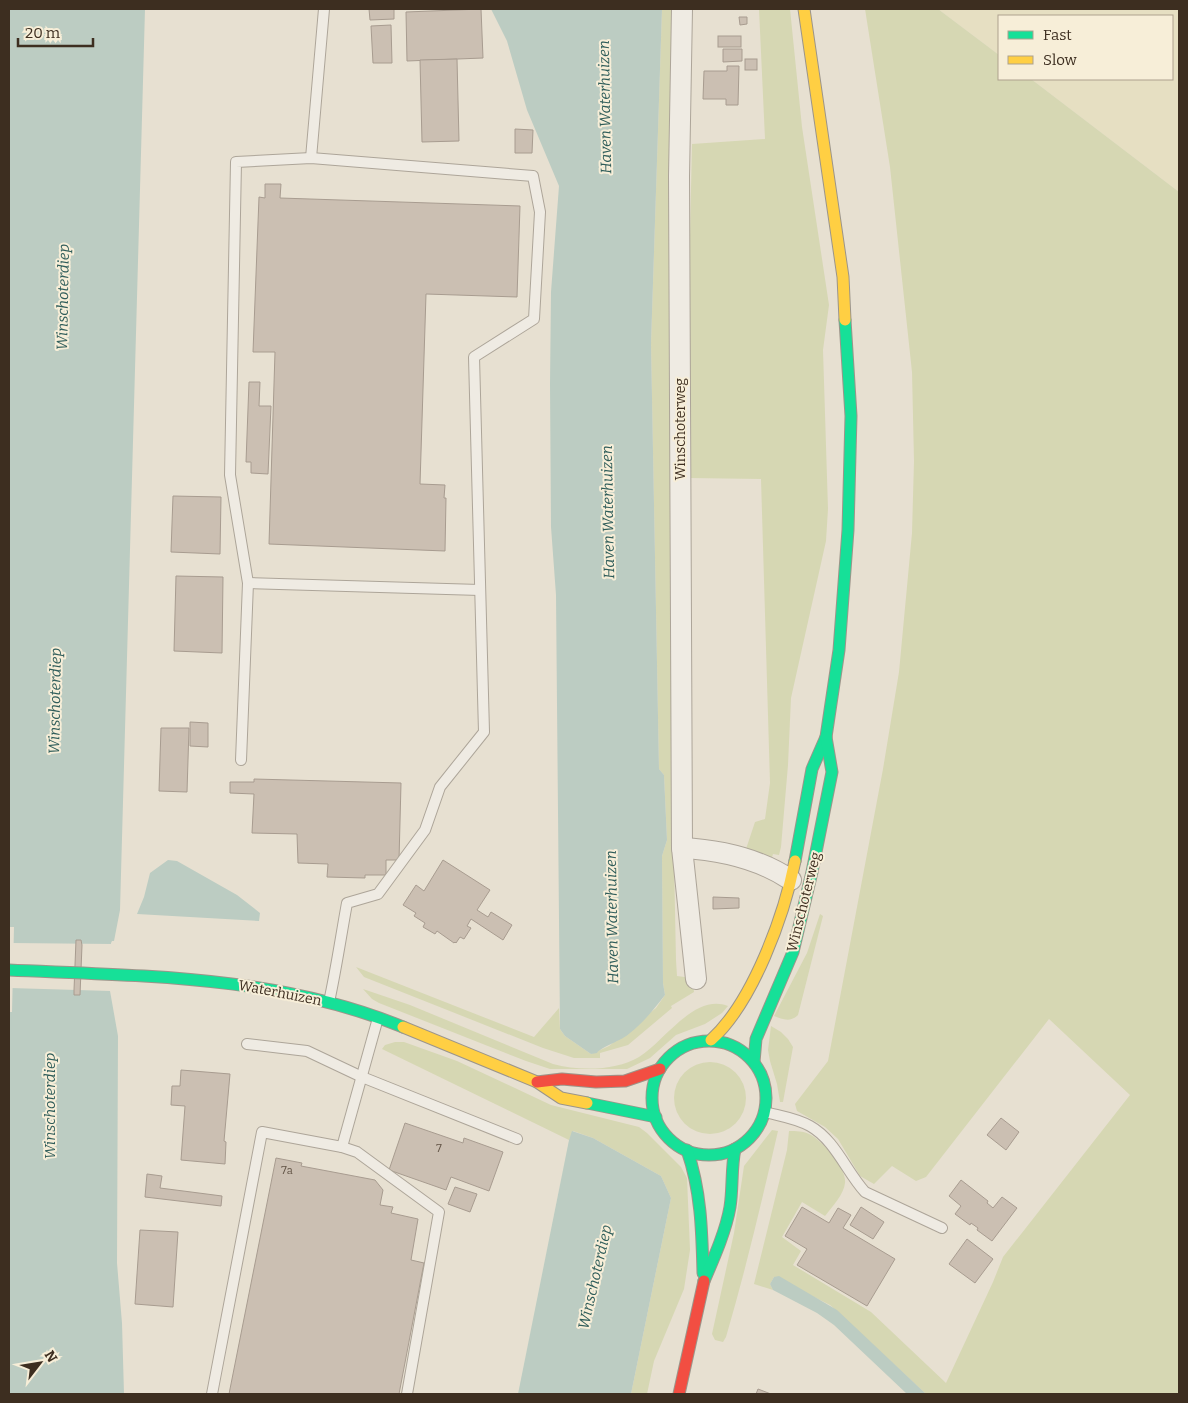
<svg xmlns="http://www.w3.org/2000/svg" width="1188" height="1403" font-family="Bitter,serif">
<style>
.farmland{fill:#e6dfc2}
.green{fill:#d6d7b3}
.water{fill:#bcccc2}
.pier{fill:#e7e0d1}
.building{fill:#cbbfb2;stroke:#a89c90}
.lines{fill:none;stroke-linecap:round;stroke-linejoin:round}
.lane-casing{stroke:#ada599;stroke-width:12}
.street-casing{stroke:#ada599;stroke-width:22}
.fast-casing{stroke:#9c958a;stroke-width:13}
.slow-casing{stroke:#9c958a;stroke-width:13}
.jam-casing{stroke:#9c958a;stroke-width:13}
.lane{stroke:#efebe3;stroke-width:10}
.street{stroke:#efebe3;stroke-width:20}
.fast{stroke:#16e098;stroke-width:11}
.slow{stroke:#ffcf43;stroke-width:11}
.jam{stroke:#f24e42;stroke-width:11}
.labels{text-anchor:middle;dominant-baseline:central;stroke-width:4;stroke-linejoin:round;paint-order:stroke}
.number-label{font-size:11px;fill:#605244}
.street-label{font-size:14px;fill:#3d2e20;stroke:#f7eed8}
.water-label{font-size:15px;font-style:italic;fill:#2f5d5a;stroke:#f7eed8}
</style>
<rect width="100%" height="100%" fill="#e7e0d1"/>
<!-- farmland -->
<path class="farmland" d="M938 9H1179V192L1031 79H1172V16H999V55Z"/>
<!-- green -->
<g class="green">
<path d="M662 9H675L673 812 676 960 677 976 692 978 694 992 671 1006 672 1008 628 1045 600 1053V1058H574L543 1048 364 977 356 967 534 1037 559 1008 560 1029 565 1036 591 1054 609 1046 656 1008 665 995 663 983 662 856 667 840 664 775 659 769 651 344Z"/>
<path d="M759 9H790L802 127 829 305 823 350 828 509 826 541 791 698 788 765 781 847 779 855 773 854 771 861 746 849 755 822 765 819 770 783 761 479 689 478 690 235 692 144 765 139Z"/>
<path d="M865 9H938L999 55V79H1031L1179 192V1394H926L830 1305 774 1277 770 1284 773 1290 754 1284 787 1150 789 1131C796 1131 803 1131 809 1134 822 1140 847 1168 845 1183 844 1194 832 1207 825 1216L802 1202 782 1237 801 1251 793 1265 871 1312 946 1383 993 1282 1003 1257 1130 1095 1049 1019 926 1177 916 1181 892 1166 874 1184 860 1176 838 1139 825 1127 797 1111 795 1104 828 1061 883 769 899 672 912 533 914 461 912 372 890 167Z"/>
<path d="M820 914 823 916 798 1015C790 1023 782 1019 774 1016L807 953Z"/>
<path d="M363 989 410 1005 553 1064C579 1071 616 1071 639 1057 664 1042 694 993 728 1006L722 1013 705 1024 676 1035 650 1058 627 1069H550L526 1061 379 1003 372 999Z"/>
<path d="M771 1026 781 1032 788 1039 793 1047 783 1102H780L777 1084 770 1061 768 1050Z"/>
<path d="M395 1042H404L457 1061 551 1105 639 1127 647 1133 681 1167 687 1178 690 1250 684 1289 654 1361 647 1394H631L671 1198 661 1176 593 1138 573 1131 569 1140 382 1049 385 1045Z"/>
<circle cx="710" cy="1098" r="36"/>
<path d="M772 1130 778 1131C762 1200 746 1269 726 1337L723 1342 715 1340 712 1334 734 1233 744 1166Z"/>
</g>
<!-- water -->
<g class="water">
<path d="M9 9H145L120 910 114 941H112L111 943 110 991 118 1036 117 1263 122 1323 124 1394H9V1012H12L14 927H9Z"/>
<path d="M491 9H662L651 344 659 769 664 775 667 840 662 856 663 983 665 995C654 1009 644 1022 630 1033 623 1040 599 1048 597 1053L591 1054 565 1036 560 1029 556 595 551 527 550 384 551 292 559 186 527 110 507 41Z"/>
<path d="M168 860 177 861 237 895 260 913 259 921 137 914 144 897 150 873Z"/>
<path d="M572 1131 593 1138 661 1176 671 1198 631 1394H518L569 1140Z"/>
<path d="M779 1276 837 1310 926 1394H907L834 1325 817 1313 773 1290 770 1284 774 1277Z"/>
</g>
<!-- pier -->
<path class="pier" d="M11 943 112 944 111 991 10 988Z"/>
<!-- building -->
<g class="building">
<path d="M369 9H394V19L370 20Z"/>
<path d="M481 9 483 58 407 61 406 12Z"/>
<path d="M739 17H747V24L740 25Z"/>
<path d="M391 25 392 63H373L371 26Z"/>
<rect x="718" y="36" width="23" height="11"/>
<path d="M723 49H742V61L723 62Z"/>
<path d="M457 59 459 141 422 142 420 60Z"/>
<rect x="745" y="59" width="12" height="11"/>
<path d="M727 66H739L738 105H726V99H703L704 71H727Z"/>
<path d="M515 129 533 130 532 153H515Z"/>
<path d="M265 184H281L280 198 520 206 517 297 426 294 420 484 445 485 444 498H446L445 551 269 544 275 352H253L259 197 265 198Z"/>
<path d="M249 382H260L259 406H271L268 474 251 473V462H246Z"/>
<path d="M173 496 221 497 220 554 171 552Z"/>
<path d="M176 576 223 577 222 653 174 651Z"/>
<path d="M190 722 208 723V747L190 746Z"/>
<path d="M161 728H189L187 792 159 791Z"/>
<path d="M254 779 401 783 399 860H386V875H365V878L327 877 328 864 298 863 297 834 252 833 254 794 230 793V782H254Z"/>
<path d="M443 860 490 890 477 910 488 917 491 912 512 925 503 940 471 919 467 926 471 928 464 939 460 937 456 943 455 942 454 943 437 931 435 934 423 927 425 923 414 916 416 913 403 905 416 885 424 891Z"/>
<path d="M713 897 739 898V908L713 909Z"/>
<path d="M76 940H81L82 945 80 995H74V990Z"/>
<path d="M181 1070 230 1074 224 1141 226 1142 225 1164 181 1160 185 1106 171 1105 172 1086H180Z"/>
<path d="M1001 1118 1019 1132 1006 1150 987 1135Z"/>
<path d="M405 1123 463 1143 464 1138 503 1152 489 1191 451 1177 446 1190 389 1170Z"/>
<path d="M276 1158 302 1163 301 1166 375 1180 383 1190 380 1205 393 1207 391 1213 418 1219 411 1260 424 1263 399 1394H229Z"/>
<path d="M147 1174 162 1176 160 1188 222 1196 221 1206 145 1197Z"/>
<path d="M961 1180 988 1201 987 1203 993 1208 1002 1197 1017 1208 992 1241 977 1230 978 1228 971 1223 970 1225 955 1214 961 1206 949 1196Z"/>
<path d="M455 1187 477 1194 470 1212 448 1204Z"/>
<path d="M802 1207 829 1223 838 1208 851 1215 843 1228 895 1259 867 1306 797 1265 807 1249 785 1236Z"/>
<path d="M861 1207 884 1222 873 1239 850 1225Z"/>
<path d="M140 1230 178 1232 173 1307 135 1304Z"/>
<path d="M967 1239 993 1259 975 1283 949 1264Z"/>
<path d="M758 1389 771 1394H756Z"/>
</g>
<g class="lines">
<!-- lane casing -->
<g class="lane-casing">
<g id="lane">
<path d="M311 158 324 9"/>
<path d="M248 583 480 590"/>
<path d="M241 760 248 583 230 475 236 162 311 158 533 176 540 212 534 319 474 357 484 732 440 787 425 830 378 894 347 903C341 936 336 970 329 1002"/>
<path d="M247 1044 307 1051 362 1077 517 1139"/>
<path d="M765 1112C780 1116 796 1118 810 1126 835 1140 846 1171 865 1192L942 1228"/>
<path d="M342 1147 378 1018"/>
<path d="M212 1394 262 1132 342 1147 357 1152 439 1212 407 1394"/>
</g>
</g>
<!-- street casing -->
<g class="street-casing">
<g id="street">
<path d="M682 9 679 176 682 848 696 979"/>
<path d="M682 848C721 850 758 858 791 880"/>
</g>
</g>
<!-- fast casing -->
<g class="fast-casing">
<g id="fast">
<path d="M795 861 812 769 826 737 839 650 848 530 851 416 845 320"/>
<path d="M9 970C143 976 276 975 403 1027"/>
<circle cx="709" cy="1098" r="57"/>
<path d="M754 1062 756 1039 793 952 812 872 832 772 826 737"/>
<path d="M587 1103 656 1117"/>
<path d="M687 1150C701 1190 702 1231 703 1273"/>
<path d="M704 1281C713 1260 726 1231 730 1207 733 1188 731 1168 735 1149"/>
</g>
</g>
<!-- slow casing -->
<g class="slow-casing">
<g id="slow">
<path d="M804 9 843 277 845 320"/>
<path d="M403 1027 537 1082 561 1098 587 1103"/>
<path d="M711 1040C753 1002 784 916 795 861"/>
</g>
</g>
<!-- jam casing -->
<g class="jam-casing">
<g id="jam">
<path d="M537 1082 562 1079 596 1082 625 1081 660 1069"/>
<path d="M679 1394 704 1281"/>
</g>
</g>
<!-- lane -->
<use href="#lane" class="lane"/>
<!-- street -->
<use href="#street" class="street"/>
<!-- fast -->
<use href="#fast" class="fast"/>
<!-- slow -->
<use href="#slow" class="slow"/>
<!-- jam -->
<use href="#jam" class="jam"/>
</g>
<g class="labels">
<!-- number labels -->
<g class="number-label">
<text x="439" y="1148">7</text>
<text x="287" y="1170">7a</text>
</g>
<!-- street labels -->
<g class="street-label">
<text transform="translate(680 429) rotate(-90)">Winschoterweg</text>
<text transform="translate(804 902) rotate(-76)">Winschoterweg</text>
<text transform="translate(280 993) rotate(11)">Waterhuizen</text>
</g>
<!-- water labels -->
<g class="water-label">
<text transform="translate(605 107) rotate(-91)">Haven Waterhuizen</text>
<text transform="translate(63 297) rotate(-89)">Winschoterdiep</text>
<text transform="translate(608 512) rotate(-91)">Haven Waterhuizen</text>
<text transform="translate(55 701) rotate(-89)">Winschoterdiep</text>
<text transform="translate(612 917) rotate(-91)">Haven Waterhuizen</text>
<text transform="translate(50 1106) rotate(-90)">Winschoterdiep</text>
<text transform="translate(595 1277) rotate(-77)">Winschoterdiep</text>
</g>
</g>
<!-- border -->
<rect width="1188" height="1403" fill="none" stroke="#3d2e20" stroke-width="20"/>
<!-- legend -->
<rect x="998" y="15" width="175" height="65" fill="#f7eed8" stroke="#ada18e"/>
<rect x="1008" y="31" width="25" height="8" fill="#16e098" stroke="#ada18e"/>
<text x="1043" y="40" font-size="15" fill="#3d2e20">Fast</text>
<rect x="1008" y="56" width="25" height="8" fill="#ffcf43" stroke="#ada18e"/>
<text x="1043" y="65" font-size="15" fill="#3d2e20">Slow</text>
<!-- north arrow -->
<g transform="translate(40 1363) rotate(59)" stroke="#f7eed8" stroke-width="4" paint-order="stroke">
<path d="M0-4L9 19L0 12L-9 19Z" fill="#3d2e20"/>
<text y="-8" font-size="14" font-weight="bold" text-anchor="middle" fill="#3d2e20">N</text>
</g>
<!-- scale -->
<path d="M18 38v8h75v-8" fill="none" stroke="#3d2e20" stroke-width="2.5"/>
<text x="25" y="38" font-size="15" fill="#3d2e20" stroke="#f7eed8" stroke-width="4" paint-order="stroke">20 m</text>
</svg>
